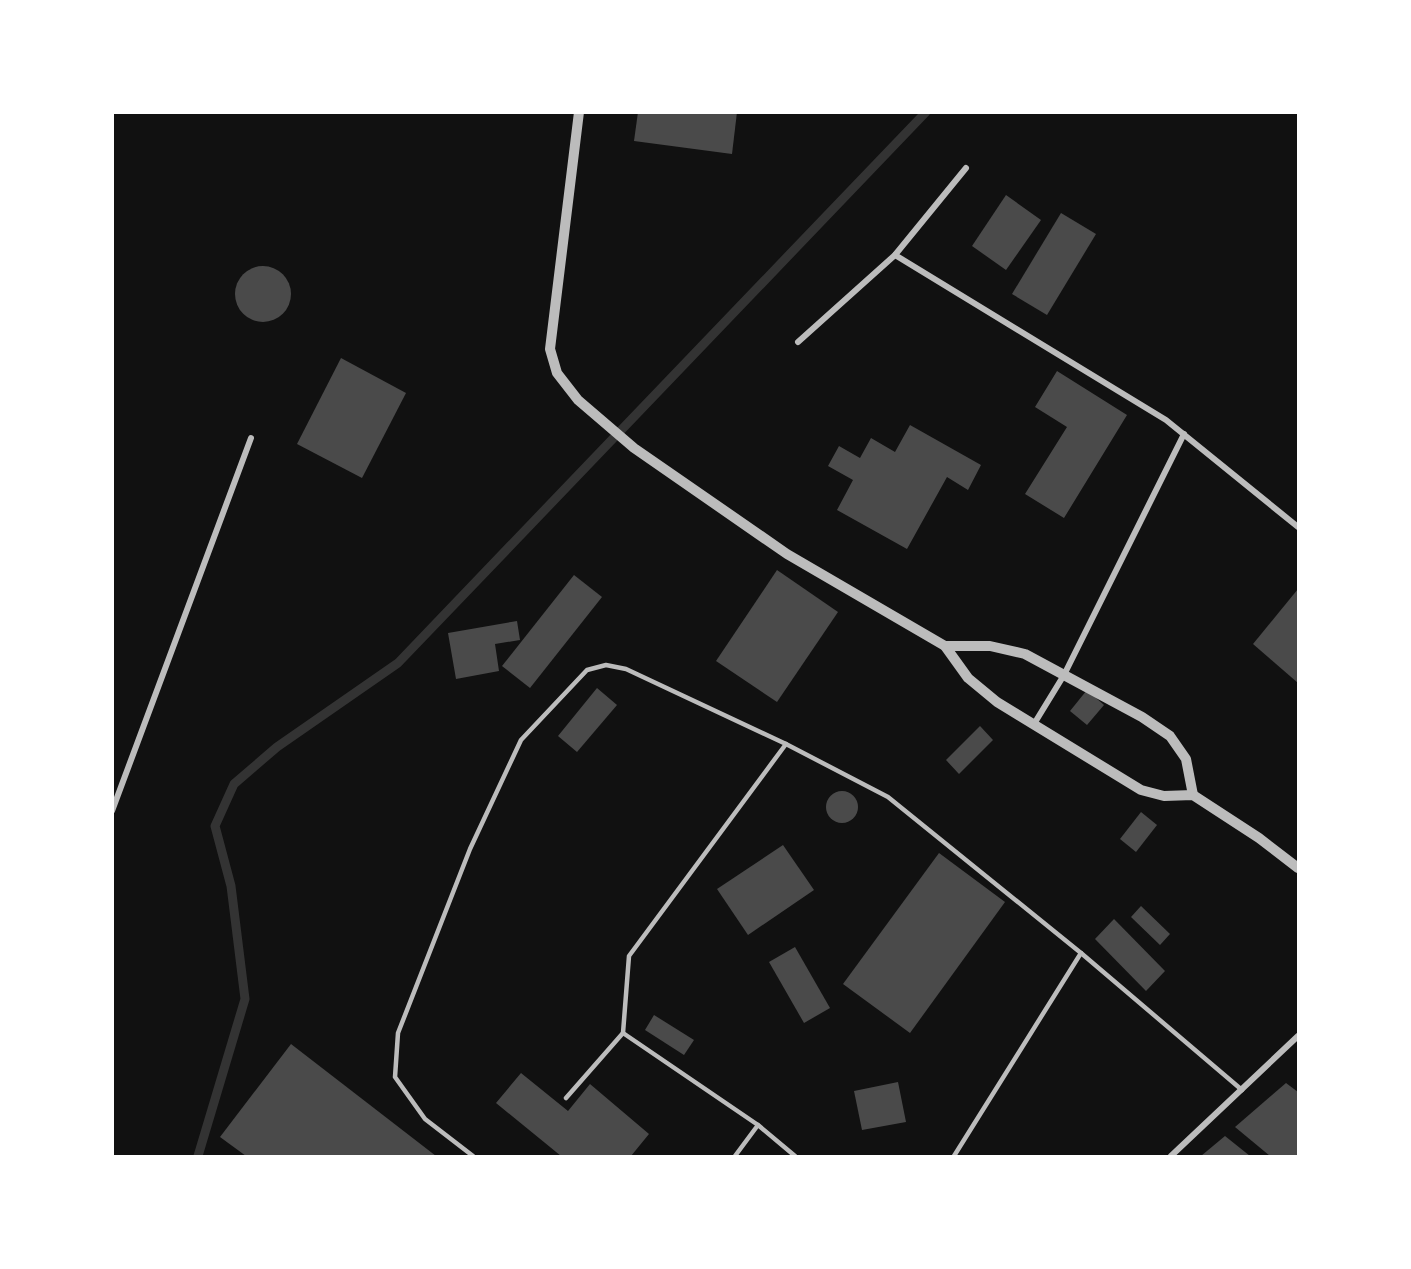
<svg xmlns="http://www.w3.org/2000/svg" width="1411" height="1269" font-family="Quicksand,sans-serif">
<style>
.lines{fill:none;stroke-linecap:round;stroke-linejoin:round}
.stream{stroke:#333;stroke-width:9}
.building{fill:#4a4a4a}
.service{stroke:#bcbcbc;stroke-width:4.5}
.minor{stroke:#bcbcbc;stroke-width:6}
.tertiary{stroke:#bcbcbc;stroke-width:10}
</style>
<rect width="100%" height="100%" fill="#111"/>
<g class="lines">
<!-- stream -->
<path class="stream" d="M198 1156 245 999 231 886 215 826 234 784 277 747 398 663 926 112"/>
</g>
<!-- building -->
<g class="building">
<path d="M638 112H737L732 154 634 141Z"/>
<path d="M1006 195 1041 220 1006 270 972 246Z"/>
<path d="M1061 213 1096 234 1047 315 1012 294Z"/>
<circle cx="263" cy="294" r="28"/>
<path d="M341 358 406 393 362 478 297 444Z"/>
<path d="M1057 371 1127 415 1064 518 1025 494 1067 427 1035 407Z"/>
<path d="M910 425 981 465 968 490 947 477 907 549 837 510 853 480 828 466 839 446 860 458 871 438 895 452Z"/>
<path d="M777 570 838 612 777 702 716 661Z"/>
<path d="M574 575 602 597 530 688 502 666Z"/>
<path d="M1298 589V683L1253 644Z"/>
<path d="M517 621 520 640 495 644 499 671 456 679 448 633Z"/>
<path d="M597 688 617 705 577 752 558 736Z"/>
<path d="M1087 690 1104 705 1087 725 1070 711Z"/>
<path d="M980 726 993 740 959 774 946 760Z"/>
<circle cx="842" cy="807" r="16"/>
<path d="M1141 812 1157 825 1136 852 1120 839Z"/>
<path d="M783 845 814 890 748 935 717 889Z"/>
<path d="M939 853 1005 902 910 1033 843 984Z"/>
<path d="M1141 906 1170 934 1160 945 1131 917Z"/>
<path d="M1114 919 1165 971 1146 991 1095 939Z"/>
<path d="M795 947 830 1008 804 1023 769 962Z"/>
<path d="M654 1015 694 1040 684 1055 645 1030Z"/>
<path d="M291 1044 436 1156H246L220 1137Z"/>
<path d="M521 1073 568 1111 590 1084 649 1134 631 1156H561L496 1103Z"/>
<path d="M898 1082 906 1122 862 1130 854 1091Z"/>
<path d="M1286 1083 1298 1092V1155L1270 1156 1235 1127Z"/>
<path d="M1225 1136 1250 1156H1201Z"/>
</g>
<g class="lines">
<!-- service -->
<g class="service">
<path d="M623 1033 758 1125 795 1156"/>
<path d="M566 1098 623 1033 629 956 786 744"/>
<path d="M473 1156 425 1119 395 1077 398 1033 470 849 521 740 587 670 606 665 626 669 786 744 888 797 1081 953 1242 1090"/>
<path d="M735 1156 758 1125"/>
<path d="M954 1156 1081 953"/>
</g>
<!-- minor -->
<g class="minor">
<path d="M895 255 1166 420 1298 527"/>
<path d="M798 342 895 255 966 168"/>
<path d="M1034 724 1064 675 1184 434"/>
<path d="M112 811 251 438"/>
<path d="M1171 1156 1298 1036"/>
</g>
<!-- tertiary -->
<g class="tertiary">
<path d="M579 112 550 349 557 373 578 400 634 448 787 554 945 646 968 678 997 702 1141 790 1164 796 1193 795 1259 838 1298 868"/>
<path d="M945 646H990L1025 654 1142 717 1170 736 1186 759 1193 795"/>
</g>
</g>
<!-- border -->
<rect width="1411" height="1269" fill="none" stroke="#ffffff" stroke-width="228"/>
</svg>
